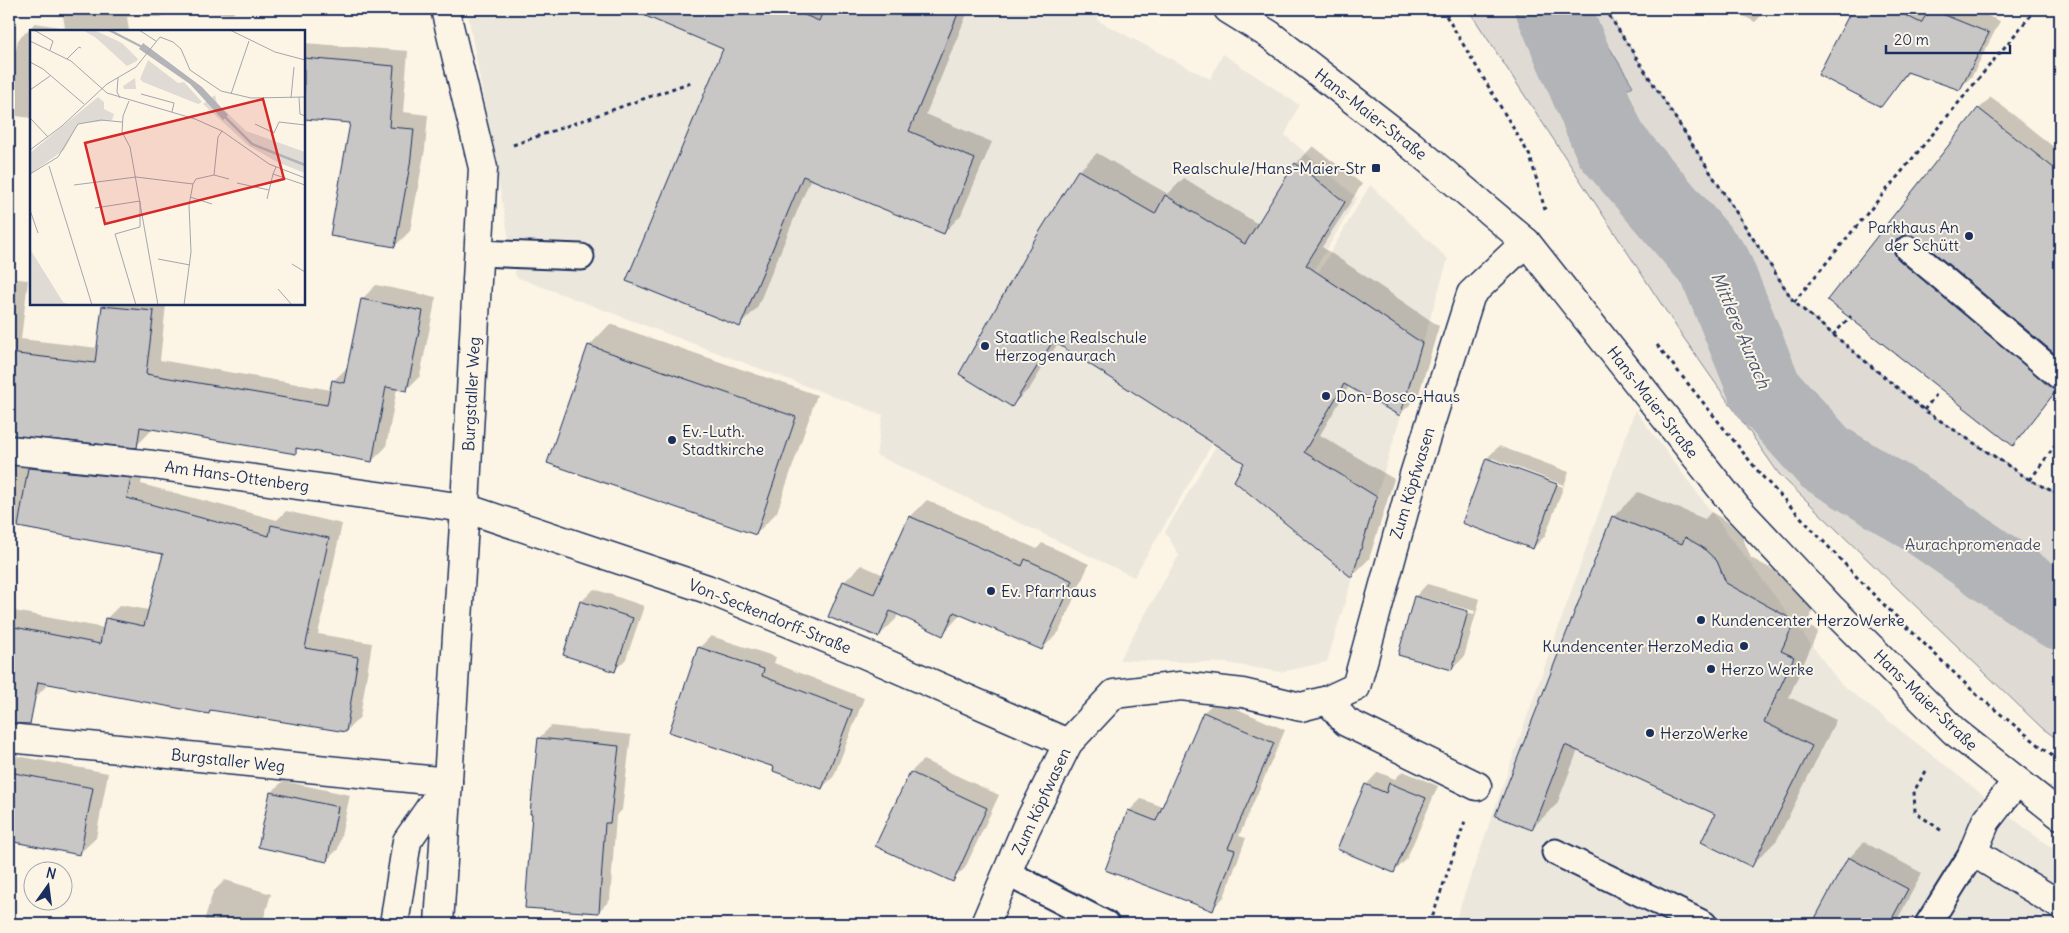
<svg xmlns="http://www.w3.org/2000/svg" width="2069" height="933" font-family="Delius,sans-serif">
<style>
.built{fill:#ece7dc}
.green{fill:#dfdbd4;stroke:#7d8599}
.water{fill:#b2b4b8;stroke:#767f94}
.shadow{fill:#0003;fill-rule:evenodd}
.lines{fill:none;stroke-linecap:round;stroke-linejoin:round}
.river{stroke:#b2b4b8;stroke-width:74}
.building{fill:#c8c7c6;stroke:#1b2f5e}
.service-casing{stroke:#1b2f5e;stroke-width:29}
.minor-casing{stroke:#1b2f5e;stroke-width:31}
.tertiary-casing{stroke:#1b2f5e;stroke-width:31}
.path{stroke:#1b2f5e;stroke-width:3;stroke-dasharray:4 4;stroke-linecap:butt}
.service{stroke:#fcf5e5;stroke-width:25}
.minor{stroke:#fcf5e5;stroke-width:28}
.tertiary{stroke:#fcf5e5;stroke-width:28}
.poi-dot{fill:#1b2f5e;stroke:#fcf5e5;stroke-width:2}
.labels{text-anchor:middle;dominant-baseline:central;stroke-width:4;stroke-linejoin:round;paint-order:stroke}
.street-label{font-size:16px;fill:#1b2f5e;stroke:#fcf5e5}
.poi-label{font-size:16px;fill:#1b2f5e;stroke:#fcf5e5;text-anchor:start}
.park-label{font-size:16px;fill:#425176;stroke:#fcf5e5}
.water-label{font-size:18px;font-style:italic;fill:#485779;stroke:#fcf5e5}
.inset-river{fill:none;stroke:#b2b4b8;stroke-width:2.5}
.inset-road{fill:none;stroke:#a2a6af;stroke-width:1}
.view{fill:#d62828;fill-opacity:0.15;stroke:#d62828;stroke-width:2.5}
.inset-edge{fill:none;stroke:#1b2f5e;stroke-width:2.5}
</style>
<rect width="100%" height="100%" fill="#fcf5e5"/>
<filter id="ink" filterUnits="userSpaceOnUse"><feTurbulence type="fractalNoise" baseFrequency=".02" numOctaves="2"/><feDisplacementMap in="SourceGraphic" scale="10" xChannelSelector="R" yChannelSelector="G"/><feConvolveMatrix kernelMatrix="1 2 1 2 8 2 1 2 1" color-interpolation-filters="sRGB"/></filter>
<g filter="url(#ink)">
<!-- built -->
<g class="built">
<path d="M467 9H1102L1097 20 1210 79 1223 54 1299 105 1285 135 1357 198 1134 577 876 455 883 415 516 277Z"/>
<path d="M1370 185 1448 259 1327 662 1281 672 1226 663 1119 660 1179 555 1165 532Z"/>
<path d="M1635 410 1840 683 2038 838 2060 853V924H1454Z"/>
</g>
<!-- green -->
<path class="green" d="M1468 9H1605L1794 302 1924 410 2030 480 2060 495V741L2042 728 1779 474 1681 334Z"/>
<!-- water -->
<path class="water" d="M1513 9H1586L1633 86 1577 121Z"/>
<!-- shadow -->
<g class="shadow">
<path d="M62 9H238L232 14 168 11 161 17H127L129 31H31V118L9 115V50H16L18 40 35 23 65 28Z"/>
<path d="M506 9H518L515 12Z"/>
<path d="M630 9H969L926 114 992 142 961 215 944 233 811 178 757 308 739 326 724 48Z"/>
<path d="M1731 9H1768L1755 22Z"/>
<path d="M1839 9H1852L1848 13Z"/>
<path d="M1853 9H1971L2000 21 1972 76 1960 88 1909 72 1881 105 1820 75Z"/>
<path d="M304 43 408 51 403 112 428 115 425 149 410 231 395 246 351 122 304 118Z"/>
<path d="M1991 97 2060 152V358L1918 237 1906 234V241L2060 387 2012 444 1829 300 1979 109Z"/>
<path d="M1313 146 1362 184 1322 247 1439 326 1418 397 1400 414 1349 386 1320 435 1394 479 1369 559 1352 576 1246 463 1058 343 1030 388 1012 405 1031 247 1079 171 1097 153 1168 194 1184 178 1258 224 1296 164Z"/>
<path d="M9 278 28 280 21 339 98 348 103 306 105 304H166L160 360 331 390 333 381 348 367 362 299 376 285 436 297 420 376 406 390 397 388 386 447 372 461 300 447 295 452 151 427 150 432 136 446 9 434Z"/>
<path d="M610 324 817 395 777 512 756 534 589 346Z"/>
<path d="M9 443 144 465 141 484 277 520 286 511 342 524 318 634 372 643 360 717 346 731 212 709 208 713 49 683 34 699 9 694V610L104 628 106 619 120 605 149 610 164 553 9 524Z"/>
<path d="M1499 446 1569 472 1545 536 1533 548 1464 522 1487 458ZM1492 458 1564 485 1563 487 1492 461Z"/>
<path d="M1638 492 1705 519 1711 512 1728 522 1742 536 1751 558 1820 595 1806 625 1818 631 1789 697 1836 720 1777 840 1752 865 1717 813 1578 750 1557 804 1531 829 1613 517Z"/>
<path d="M927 500 1037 549 1042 543 1089 564 1059 632 1042 649 961 614 943 634 898 614 896 619 879 636 844 582 861 565 884 575 910 517Z"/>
<path d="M1427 584 1480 599 1464 657 1452 669 1415 597ZM1421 597 1475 611 1474 614 1421 599Z"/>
<path d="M594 589 644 606 626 659 614 671 581 602Z"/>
<path d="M711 636 776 657 774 663 864 698 834 776 822 788 776 766 699 648Z"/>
<path d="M1217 700 1285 730 1239 836 1246 838 1224 897 1212 909 1129 811 1141 799 1163 807 1204 712Z"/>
<path d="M551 726 631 735 622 810 616 816 610 900 598 912 533 813H531L539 738Z"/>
<path d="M17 756 108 773 96 838 80 853 9 840V764Z"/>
<path d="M923 760 999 795 965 868 953 880 877 845 911 772Z"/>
<path d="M1403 771 1438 786 1406 860 1394 872 1366 785 1378 772 1395 779Z"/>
<path d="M283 781 350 795 338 849 326 861 271 793Z"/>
<path d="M1864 842 1922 873 1895 924H1813L1849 858Z"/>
<path d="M225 880 271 894 262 924H203L213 892Z"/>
<path d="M117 917 158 924H109Z"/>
<path d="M846 920 856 924H842Z"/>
</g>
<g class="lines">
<!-- river -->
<path class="river" d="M1553 9 1611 145 1715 266 1766 392 1825 458 1914 512 2060 613"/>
</g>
<!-- building -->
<g class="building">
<path d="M629 9H790L819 21 824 9H960L909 131 975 159 944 234 803 176 740 327 626 281 723 49Z"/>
<path d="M1852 9H1893L1921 23 1930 9 1989 33 1960 90 1907 72 1881 107 1818 75Z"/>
<path d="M304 58 394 66 389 127 414 129 410 165 395 247 330 236 350 123 304 119Z"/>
<path d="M1978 108 2060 173V358L1917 238 1904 235 1897 239 1894 246V253L1899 260 2056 391 2013 446 1827 300Z"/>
<path d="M1295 163 1345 202 1306 265 1422 343 1400 416 1344 384 1304 452 1377 497 1352 578 1234 481 1244 463 1053 341 1012 407 959 374 1030 247 1078 170 1155 214 1165 195 1245 244Z"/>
<path d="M361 299 423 311 407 391 386 387 372 462 296 448V454L140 427 137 448 9 435V353L95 363 102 306 154 311 146 374 327 405 332 380 344 383Z"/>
<path d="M588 345 796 417 756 535 547 463Z"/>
<path d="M1486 458 1557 484 1533 549 1462 523Z"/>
<path d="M28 468 131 478 127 498 269 536 271 525 329 538 305 648 358 657 346 732 210 710 209 714 38 682 30 724 9 723V626L100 644 105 618 144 626 163 554 18 527Z"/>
<path d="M909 516 1022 566 1025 559 1073 581 1042 650 954 612 943 636 890 611 879 637 828 617 843 581 874 594Z"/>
<path d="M1612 516 1682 544 1685 537 1702 547 1717 561 1726 583 1795 621 1781 651 1794 657 1764 722 1812 746 1752 867 1701 842 1715 814 1565 745 1532 830 1495 816Z"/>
<path d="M1414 596 1468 611 1452 670 1398 655Z"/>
<path d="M580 601 633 618 615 672 563 655Z"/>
<path d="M698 647 764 669 762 676 852 710 822 789 773 771 774 767 669 732Z"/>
<path d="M1203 712 1274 743 1228 848 1235 850 1213 911 1105 870 1128 810 1156 821Z"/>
<path d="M538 738 619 746 610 823H605L599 913 525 908 532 814H530Z"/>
<path d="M9 772 93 788 80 855 9 841Z"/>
<path d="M910 772 987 808 953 882 875 846Z"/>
<path d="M1389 783 1426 798 1394 873 1337 849 1365 784 1386 793Z"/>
<path d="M270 792 338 807 327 862 258 847Z"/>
<path d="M1848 857 1908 889 1889 924H1812Z"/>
</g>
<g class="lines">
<!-- service casing -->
<g class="service-casing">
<g id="service">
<path d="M1908 249 2060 377"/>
<path d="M478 253 581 257"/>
<path d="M1555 852 1704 924"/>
<path d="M1007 873 1106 924"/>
<path d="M1928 924 1973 852"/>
</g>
</g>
<!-- minor casing -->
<g class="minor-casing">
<g id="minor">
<path d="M9 450 153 465 465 508 707 589 862 653 1068 743"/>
<path d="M1328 700 1346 722 1477 786"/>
<path d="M9 738 448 782 407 841 394 924"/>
<path d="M2017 781 1986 821 1973 852 2060 905"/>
<path d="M439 924 464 524 483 168 445 9"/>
<path d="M985 924 1026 828 1068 743 1114 694 1181 686 1243 693 1301 707 1328 700 1356 687 1414 475 1471 294 1526 242"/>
</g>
</g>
<!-- tertiary casing -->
<g class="tertiary-casing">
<path id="tertiary" d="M1228 9 1270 35 1411 145 1526 242 1736 507 1832 609 1954 731 2060 815"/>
</g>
<!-- path -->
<g class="path">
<path d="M1442 9 1530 156 1545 210"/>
<path d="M1605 9 1794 302 1924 410 2030 480 2060 495"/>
<path d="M513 145 694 81"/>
<path d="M1794 302 2036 9"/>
<path d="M1833 335 1851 316"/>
<path d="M1657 345 1762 476 1871 592 1977 695 2060 762"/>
<path d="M1924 410 1936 395"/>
<path d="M2030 480 2060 439"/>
<path d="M1926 771 1914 791 1915 812 1942 831"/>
<path d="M1430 924 1466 818"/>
</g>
<!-- service -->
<use href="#service" class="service"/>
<!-- minor -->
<use href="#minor" class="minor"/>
<!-- tertiary -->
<use href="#tertiary" class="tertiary"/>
</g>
</g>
<!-- markers -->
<g class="poi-dot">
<rect x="1371" y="163" width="10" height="10" rx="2.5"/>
<circle cx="1969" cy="236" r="5"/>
<circle cx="985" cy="346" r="5"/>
<circle cx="1326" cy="396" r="5"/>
<circle cx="672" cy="440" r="5"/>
<circle cx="991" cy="591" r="5"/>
<circle cx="1701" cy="620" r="5"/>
<circle cx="1744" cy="646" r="5"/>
<circle cx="1711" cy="669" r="5"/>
<circle cx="1650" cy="733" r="5"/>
</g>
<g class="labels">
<!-- street labels -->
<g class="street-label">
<text transform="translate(1371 114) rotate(38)">Hans-Maier-Straße</text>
<text transform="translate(471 394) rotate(-87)">Burgstaller Weg</text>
<text transform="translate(1653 402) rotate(52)">Hans-Maier-Straße</text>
<text transform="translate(237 476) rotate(8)">Am Hans-Ottenberg</text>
<text transform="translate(1412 483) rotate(-73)">Zum Köpfwasen</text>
<text transform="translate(770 616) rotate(22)">Von-Seckendorff-Straße</text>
<text transform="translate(1926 700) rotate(44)">Hans-Maier-Straße</text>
<text transform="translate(228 760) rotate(6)">Burgstaller Weg</text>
<text transform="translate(1041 801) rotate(-65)">Zum Köpfwasen</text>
</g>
<!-- poi labels -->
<g class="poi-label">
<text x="1366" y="168" text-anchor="end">Realschule/Hans-Maier-Str</text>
<text x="1959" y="227" text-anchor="end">Parkhaus An<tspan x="1959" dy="18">der Schütt</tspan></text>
<text x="995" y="337">Staatliche Realschule<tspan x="995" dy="18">Herzogenaurach</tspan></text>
<text x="1336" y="396">Don-Bosco-Haus</text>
<text x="682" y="431">Ev.-Luth.<tspan x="682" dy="18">Stadtkirche</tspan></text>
<text x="1001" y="591">Ev. Pfarrhaus</text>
<text x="1711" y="620">Kundencenter HerzoWerke</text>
<text x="1734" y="646" text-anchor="end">Kundencenter HerzoMedia</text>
<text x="1721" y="669">Herzo Werke</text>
<text x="1660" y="733">HerzoWerke</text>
</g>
<!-- park labels -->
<g class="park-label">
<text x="1973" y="544">Aurachpromenade</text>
</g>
<!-- water labels -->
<g class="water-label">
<text transform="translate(1741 330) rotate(67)">Mittlere Aurach</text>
</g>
</g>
<!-- overview -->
<g transform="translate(30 30)">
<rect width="275" height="275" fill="#fcf5e5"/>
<path d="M52 0H64L92 13 108 29 107 31 97 36 65 7ZM118 30 148 53 154 52 172 72 168 74 113 52 110 49ZM105 48 106 59H94L93 56ZM185 65 187 73 216 101 275 122V143L247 132 219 116 173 74ZM68 67 74 72V79L84 84 82 90 48 94 34 120 0 144V123ZM0 219 33 272 40 275H0Z" fill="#dfdbd4"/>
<path d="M113 13 172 57 198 85 193 90 160 54 109 19Z" fill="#b2b4b8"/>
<path class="inset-river" d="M79 0 118 20M190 82 222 114 275 135"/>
<path class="inset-road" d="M4 0 23 11 20 20M109 0 126 11M200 0 245 22 275 30M130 7 143 12 151 19 160 40 191 61 221 68 275 67M0 11 41 31 77 63 165 89 192 101 239 134 275 148M37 29 49 17 51 18M0 32 13 39 54 74M88 48 87 62 90 68M0 60 20 46M111 64 144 73 142 82M201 64 219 11M269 67 270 84 275 86M261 68 264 37M99 71 93 86 92 102 100 117 128 275M0 88 18 107M225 94 244 103 249 92 275 95M0 120 32 96 77 54 106 37 130 7M19 136 62 275M246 137 243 144 275 155M0 144 28 127 48 94 71 90 92 92M184 145 188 107 192 101M207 153 239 160M44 155 106 147 163 154M160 167 182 174M237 169 243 144M65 178 110 171V197L85 204 106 275M0 180 8 203M128 229 160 235M262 234 275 242M248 259 262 275M154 275 161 222 159 175 163 154 166 149 184 145 199 149"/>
<path class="view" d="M233 69 254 149 75 194 55 113Z"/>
<rect width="275" height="275" class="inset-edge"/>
</g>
<!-- margin -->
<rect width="2069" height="933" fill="none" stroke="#fcf5e5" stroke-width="30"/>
<rect x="15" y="15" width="2039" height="903" fill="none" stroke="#1b2f5e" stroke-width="2" filter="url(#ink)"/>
<!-- north arrow -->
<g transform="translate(48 886) rotate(14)"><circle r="24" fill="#fcf5e5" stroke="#a2a6af"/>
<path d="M0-4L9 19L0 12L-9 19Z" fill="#1b2f5e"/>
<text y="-8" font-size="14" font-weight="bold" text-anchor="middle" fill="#1b2f5e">N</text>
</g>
<!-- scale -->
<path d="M1886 45v8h124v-8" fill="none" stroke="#1b2f5e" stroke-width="2.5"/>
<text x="1894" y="45" font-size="15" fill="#1b2f5e" stroke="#fcf5e5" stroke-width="4" paint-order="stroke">20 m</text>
</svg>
